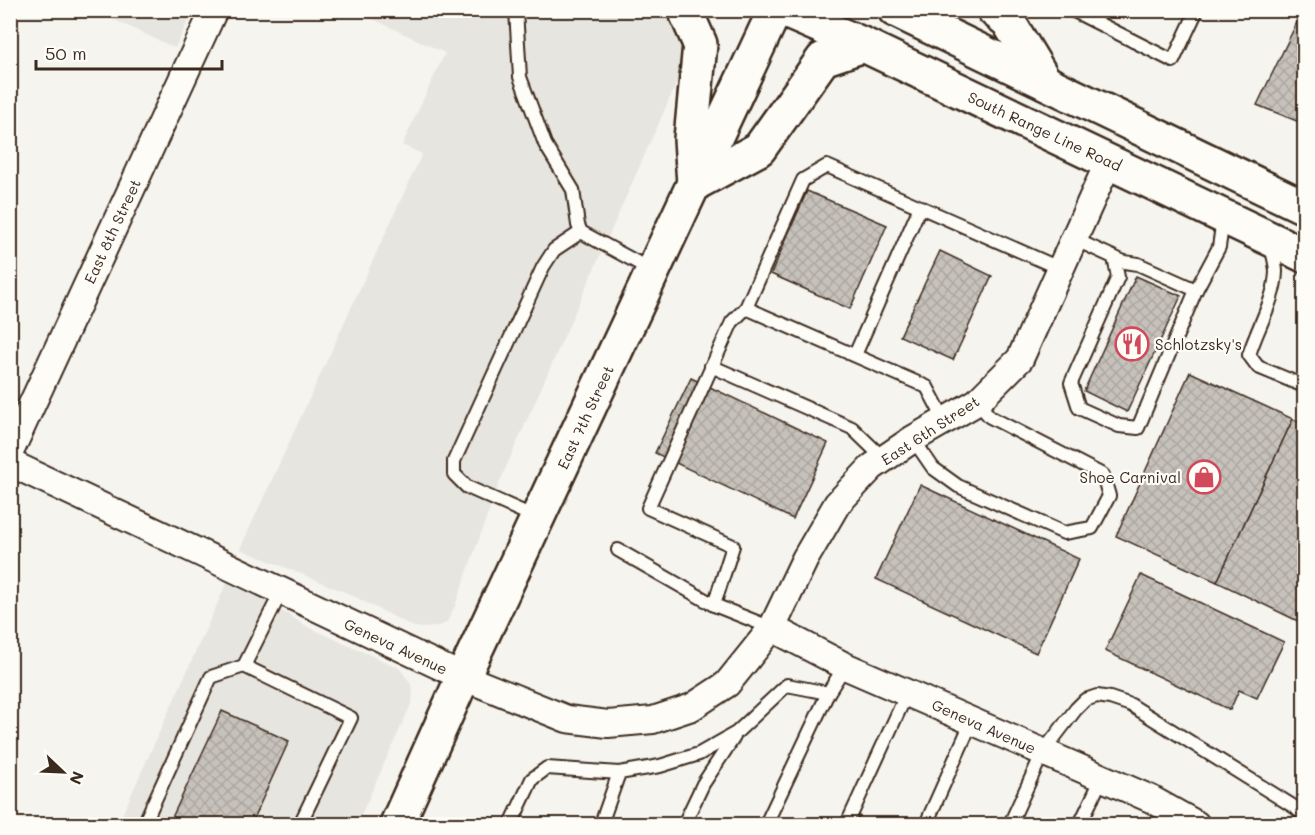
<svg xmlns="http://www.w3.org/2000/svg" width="1315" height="835" font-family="Mali,sans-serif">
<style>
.built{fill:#e7e5df}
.building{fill:url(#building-cross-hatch);stroke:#3b2a1e;stroke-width:1.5}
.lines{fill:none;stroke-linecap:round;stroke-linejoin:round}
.lane-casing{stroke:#3b2a1e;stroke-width:16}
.street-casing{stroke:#3b2a1e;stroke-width:30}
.primary-casing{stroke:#3b2a1e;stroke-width:38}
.lane{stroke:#fdfcf7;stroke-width:12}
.street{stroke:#fdfcf7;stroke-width:26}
.primary{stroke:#fdfcf7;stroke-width:33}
.labels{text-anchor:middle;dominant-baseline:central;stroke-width:4.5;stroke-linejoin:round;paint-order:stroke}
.street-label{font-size:15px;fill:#3b2a1e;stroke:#fdfcf7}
.poi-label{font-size:15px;fill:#3b2a1e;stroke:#fdfcf7;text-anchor:start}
</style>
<defs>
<pattern id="building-cross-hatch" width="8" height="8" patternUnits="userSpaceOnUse" patternTransform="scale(1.5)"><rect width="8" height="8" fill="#c7c1bb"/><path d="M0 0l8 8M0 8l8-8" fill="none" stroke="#aca6a0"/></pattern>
</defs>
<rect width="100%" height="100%" fill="#f5f4ee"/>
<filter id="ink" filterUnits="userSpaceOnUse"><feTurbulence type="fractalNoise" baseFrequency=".0167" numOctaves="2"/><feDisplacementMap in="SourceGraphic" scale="12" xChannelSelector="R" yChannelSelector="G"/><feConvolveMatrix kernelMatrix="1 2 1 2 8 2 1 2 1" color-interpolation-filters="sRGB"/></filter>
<g filter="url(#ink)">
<!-- built -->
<g class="built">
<path d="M95 11 193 10V11L175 48Z"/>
<path d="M356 11H669L684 39 683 62 677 82 499 483 455 606 447 622 440 626 425 628 414 627 345 592 240 549 422 154 402 145 445 53Z"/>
<path d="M228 580 246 589 308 627 399 668 410 682 413 692 412 702 357 824H118Z"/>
</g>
<!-- building -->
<g class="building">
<path d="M1303 10H1304V124L1257 105Z"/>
<path d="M807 191 887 225 850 309 771 274Z"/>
<path d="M940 251 992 276 953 360 900 336Z"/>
<path d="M1136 276 1181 296 1127 412 1084 391Z"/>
<path d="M1190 372 1293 419 1217 582 1116 536Z"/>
<path d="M691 378 828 443 793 519 655 453Z"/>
<path d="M1293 419 1304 424V624L1217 582Z"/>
<path d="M920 485 1079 559 1036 653 876 579Z"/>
<path d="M1141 575 1284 642 1257 698 1239 690 1230 710 1105 651Z"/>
<path d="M222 711 289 741 251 824H169Z"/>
</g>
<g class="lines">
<!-- lane casing -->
<g class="lane-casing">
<g id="lane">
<path d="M516 10 520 77 545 144 573 190 578 225 581 232 653 271"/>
<path d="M1072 10 1173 61 1197 10"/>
<path d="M1074 239 1124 262 1138 264 1196 290 1138 428 1119 426 1079 408 1071 383 1118 277 1114 258"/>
<path d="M1271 244C1272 253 1276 263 1276 272 1275 300 1257 328 1249 355L1258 367 1304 386"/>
<path d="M1196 290 1219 247 1223 219"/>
<path d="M855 355 920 207"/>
<path d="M711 366 852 428 884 459"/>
<path d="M945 421 927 387 746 308 803 180 827 166 1061 269"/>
<path d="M913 439 933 468 958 486 1064 533 1092 528 1109 496 1103 475 990 417 977 402"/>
<path d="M537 518 467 487 454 474V461L543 267 554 250 581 232"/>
<path d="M618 550 714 605 772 628"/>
<path d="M281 592 244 666 351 718 300 824"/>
<path d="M714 605 733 546 648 508 732 322 746 308"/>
<path d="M144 824 211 677 244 666"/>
<path d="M511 824 532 779 547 768 619 773 660 766 699 754 736 733 787 685 828 693 845 666"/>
<path d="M601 824 619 773"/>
<path d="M684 824 703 784 734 737"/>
<path d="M766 824 828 693"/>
<path d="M847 824 907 693"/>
<path d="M926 824 972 721"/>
<path d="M1010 824 1043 752 1076 709 1085 700 1097 696 1110 698 1131 705 1296 808 1304 816"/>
<path d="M1080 824 1102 778"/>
</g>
</g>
<!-- street casing -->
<g class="street-casing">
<g id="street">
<path d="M10 452 214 10"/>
<path d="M10 463 463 677 567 719 608 724 653 720 692 707 727 684 772 628 805 559 837 504 872 467 913 439 977 402 1020 359 1109 161"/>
<path d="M772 628 845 666 1151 799 1196 824"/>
</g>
</g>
<!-- primary casing -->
<g class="primary-casing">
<g id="primary">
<path d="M685 10 700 44 691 139 694 184 759 149 823 59 864 45"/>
<path d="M783 10 864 45 1304 255"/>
<path d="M895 10 1304 207"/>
<path d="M994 10 1008 21 1045 82"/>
<path d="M397 824 463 677 775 10"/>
</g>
</g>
<!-- lane -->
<use href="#lane" class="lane"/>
<!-- street -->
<use href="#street" class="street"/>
<!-- primary -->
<use href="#primary" class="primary"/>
</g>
</g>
<!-- icons -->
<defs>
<g id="restaurant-ring" transform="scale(1.725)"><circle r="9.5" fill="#fdfcf7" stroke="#d1495b" stroke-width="1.5"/><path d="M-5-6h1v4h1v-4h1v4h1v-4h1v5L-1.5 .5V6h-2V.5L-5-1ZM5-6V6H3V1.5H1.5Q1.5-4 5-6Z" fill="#d1495b"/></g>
<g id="shop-ring" transform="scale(1.725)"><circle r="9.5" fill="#fdfcf7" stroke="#d1495b" stroke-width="1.5"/><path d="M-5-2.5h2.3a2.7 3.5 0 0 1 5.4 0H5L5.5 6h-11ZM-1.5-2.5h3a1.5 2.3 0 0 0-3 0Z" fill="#d1495b"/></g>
</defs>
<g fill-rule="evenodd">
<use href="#restaurant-ring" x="1132" y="344"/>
<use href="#shop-ring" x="1204" y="477"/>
</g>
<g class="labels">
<!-- street labels -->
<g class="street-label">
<text transform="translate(1045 131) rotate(25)">South Range Line Road</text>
<text transform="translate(112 231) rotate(-65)">East 8th Street</text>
<text transform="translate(585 417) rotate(-65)">East 7th Street</text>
<text transform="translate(930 430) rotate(-33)">East 6th Street</text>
<text transform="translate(396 646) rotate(25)">Geneva Avenue</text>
<text transform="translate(984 726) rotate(24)">Geneva Avenue</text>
</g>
<!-- poi labels -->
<g class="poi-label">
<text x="1155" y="344">Schlotzsky's</text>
<text x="1181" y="477" text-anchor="end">Shoe Carnival</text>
</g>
</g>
<!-- margin -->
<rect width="1315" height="835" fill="none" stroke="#fdfcf7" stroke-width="36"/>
<rect x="18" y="18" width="1279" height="799" fill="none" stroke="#3b2a1e" stroke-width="2" filter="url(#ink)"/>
<!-- north arrow -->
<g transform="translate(63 772) rotate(113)" stroke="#fdfcf7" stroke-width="4.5" paint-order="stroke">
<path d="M0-4.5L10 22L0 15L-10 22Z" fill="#3b2a1e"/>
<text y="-9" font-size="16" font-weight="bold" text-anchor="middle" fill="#3b2a1e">N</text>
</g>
<!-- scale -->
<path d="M36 60v9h186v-9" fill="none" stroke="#3b2a1e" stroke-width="3"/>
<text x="45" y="60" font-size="18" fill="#3b2a1e" stroke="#fdfcf7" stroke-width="4.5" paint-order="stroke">50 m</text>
</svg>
